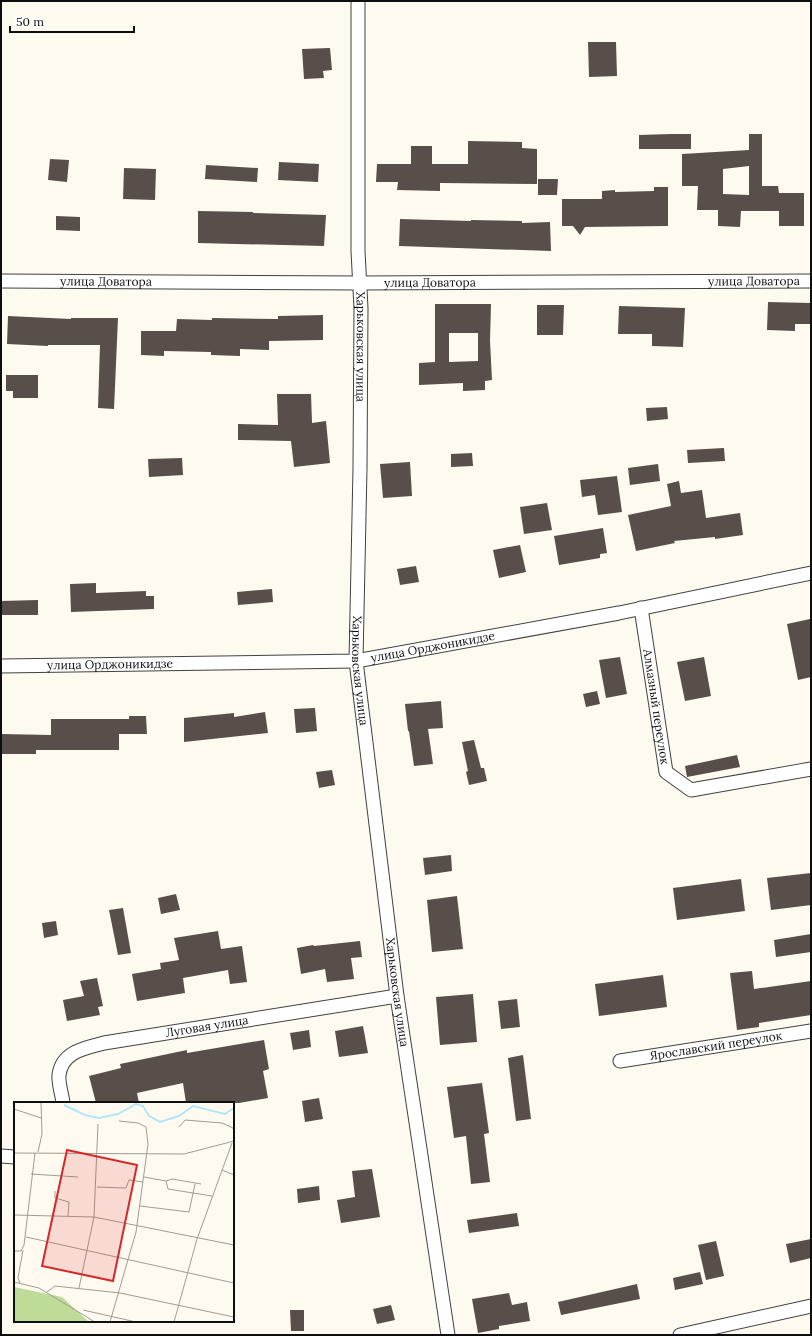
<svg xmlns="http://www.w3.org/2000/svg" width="812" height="1336" font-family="Lora,serif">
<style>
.building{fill:#584e4a;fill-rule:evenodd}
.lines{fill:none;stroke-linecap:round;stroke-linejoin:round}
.minor-casing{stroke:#414141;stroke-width:15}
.minor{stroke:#fff;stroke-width:13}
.labels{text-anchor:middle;stroke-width:4;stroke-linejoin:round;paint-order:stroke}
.street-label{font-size:12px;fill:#0e0e0e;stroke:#fff}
.inset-river{fill:none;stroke:#b3e6f8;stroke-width:2}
.inset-road{fill:none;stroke:#9f9c96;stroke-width:1}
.view{fill:#d62828;fill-opacity:0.15;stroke:#d62828;stroke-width:2}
.inset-edge{fill:none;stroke:#0e0e0e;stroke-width:2}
</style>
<rect width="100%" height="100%" fill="#fffaf0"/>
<!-- building -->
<g class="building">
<polygon points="588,42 616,42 617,76 589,77"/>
<polygon points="330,48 332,70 323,71 324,78 304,79 302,49"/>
<polygon points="671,134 691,134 691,149 639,149 639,135"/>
<path d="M749,134H762V186H778L779,193H804V226H779V211H741L740,227L718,226V210H697L698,186H682V154L749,150ZM749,166V195L723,194V169Z"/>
<polygon points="468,141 522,142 522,148 537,149 537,184 440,183 440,191 397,190 398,182 376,182 377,164 411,164 411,146 432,146 432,164 468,164"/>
<polygon points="50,159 69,160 67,182 48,180"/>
<polygon points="279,162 319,164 318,182 278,180"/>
<polygon points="206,165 258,168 257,182 205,179"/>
<polygon points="124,168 156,169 155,200 123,199"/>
<polygon points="538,179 558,179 557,195 538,195"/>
<polygon points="654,187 668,187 668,226 585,227 580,235 573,226 562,226 562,199 602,199 602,191 615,190 615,192 654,191"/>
<polygon points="198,211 253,212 253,213 326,215 324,246 198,243"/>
<polygon points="56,216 80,217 80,231 56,230"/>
<polygon points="400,219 471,221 471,220 522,221 522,223 550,222 551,251 399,246"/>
<polygon points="768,302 811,303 811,324 795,324 795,331 767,330"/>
<path d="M435,304H491L490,341L492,380L485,381V390L463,391V383L419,385V363L435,362ZM449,333H478V361L449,362Z"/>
<polygon points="537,305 564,305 563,335 537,335"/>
<polygon points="619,306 685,308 683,347 652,346 652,334 618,334"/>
<polygon points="323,315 323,340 269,341 269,350 240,349 240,356 211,355 211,352 164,351 164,356 141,355 141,331 176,331 177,319 212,320 212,318 278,319 278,316"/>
<polygon points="8,316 71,319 71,318 118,318 114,409 98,408 100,345 48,345 48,346 7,344"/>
<polygon points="6,375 38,375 38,398 13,398 13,391 6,391"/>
<polygon points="277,394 311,394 312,423 326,421 330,463 294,467 291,441 238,440 238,424 278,425"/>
<polygon points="667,407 668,419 647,421 646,408"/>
<polygon points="724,448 725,461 688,463 687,450"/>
<polygon points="472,453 473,466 451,467 451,454"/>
<polygon points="182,458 183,475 149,477 148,459"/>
<polygon points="410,462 412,496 383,498 380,464"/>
<polygon points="658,464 660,481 630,485 628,468"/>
<polygon points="617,476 622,512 598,515 595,495 582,497 580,480"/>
<polygon points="679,481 681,493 702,490 706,518 740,513 743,535 715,539 715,537 674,541 675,543 636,551 628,515 671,506 667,484"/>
<polygon points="547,503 552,530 524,534 520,507"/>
<polygon points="603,528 607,553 600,554 600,558 559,565 554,536"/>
<polygon points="520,545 526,572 499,578 493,550"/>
<polygon points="416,566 419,582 400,585 397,569"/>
<polygon points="96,583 96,593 146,591 146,596 154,596 154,609 71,612 70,584"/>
<polygon points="272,589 273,602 238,605 237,592"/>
<polygon points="38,600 38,615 2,615 1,601"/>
<polygon points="810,619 811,626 811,677 798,680 787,624"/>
<polygon points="620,657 627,694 606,698 599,660"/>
<polygon points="704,657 711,696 685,701 677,662"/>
<polygon points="597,691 600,704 586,707 583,694"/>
<polygon points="441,701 443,728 428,729 433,764 414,766 409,731 408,731 405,704"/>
<polygon points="315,708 317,731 296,733 294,709"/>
<polygon points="265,712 268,733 184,742 184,718 234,713 234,717"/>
<polygon points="129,716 146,716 147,734 119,734 119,750 36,750 36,754 1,754 1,734 51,735 51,719 129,719"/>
<polygon points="474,740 481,768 484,768 487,781 469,785 466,772 468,771 462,742"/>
<polygon points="737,755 740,767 687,777 685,766"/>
<polygon points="332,770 335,785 319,788 316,772"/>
<polygon points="451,855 452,871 425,875 423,858"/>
<polygon points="811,873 811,905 771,910 767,878"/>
<polygon points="741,879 745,911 677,920 673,888"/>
<polygon points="176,894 180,910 161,914 158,898"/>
<polygon points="457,896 463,949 432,952 427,900"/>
<polygon points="123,908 131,953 118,955 109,910"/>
<polygon points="56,921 58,935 44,938 42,923"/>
<polygon points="218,931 221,949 242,946 247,982 230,984 228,970 183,978 185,993 137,1001 132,974 161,969 160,963 179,960 174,938"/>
<polygon points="811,934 811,952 776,957 774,940"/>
<polygon points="360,941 362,957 351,958 354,979 327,982 325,969 301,974 297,948 313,945 314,946"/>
<polygon points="752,971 754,989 811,981 811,1015 759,1023 759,1027 737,1030 730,973"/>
<polygon points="663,975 667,1007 599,1016 595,984"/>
<polygon points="97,978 103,1006 98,1007 100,1015 67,1021 63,1000 84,996 80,981"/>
<polygon points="473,994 477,1042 440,1045 436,997"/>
<polygon points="517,999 520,1027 501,1029 498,1001"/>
<polygon points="363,1026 368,1053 339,1057 335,1031"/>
<polygon points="309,1030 311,1047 293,1050 290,1033"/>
<polygon points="264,1040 269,1069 263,1071 268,1098 239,1103 186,1103 183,1083 137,1093 139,1103 96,1103 89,1076 121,1068 120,1064 187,1050 187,1053"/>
<polygon points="523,1055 531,1119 516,1121 508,1058"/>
<polygon points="482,1083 489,1133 484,1134 490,1182 471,1184 466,1136 454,1138 447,1087"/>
<polygon points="319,1098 323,1119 305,1122 302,1101"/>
<polygon points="372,1169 380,1217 341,1223 337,1200 355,1197 352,1171"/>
<polygon points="319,1186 320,1200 298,1203 297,1189"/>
<polygon points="517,1213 519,1226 469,1233 467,1220"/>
<polygon points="811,1239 811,1258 790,1263 786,1244"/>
<polygon points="716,1241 724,1276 706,1280 698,1245"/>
<polygon points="700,1272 703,1284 675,1290 673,1278"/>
<polygon points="637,1284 640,1299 561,1315 558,1302"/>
<polygon points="509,1293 512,1305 527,1302 530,1321 499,1326 499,1329 478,1333 472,1299"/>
<polygon points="391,1305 395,1320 377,1324 373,1309"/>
<polygon points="290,1310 304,1310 304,1331 291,1331"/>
</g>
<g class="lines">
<defs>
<g id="minor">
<path id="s1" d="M358,1V251L361,308L360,468L356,661L397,996L448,1335"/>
<path id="s2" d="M1,281L361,283L811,281"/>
<path id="s3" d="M641,608L666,772L691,790L811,769"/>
<path id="s4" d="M1,666L356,661L619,613L811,573"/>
<path id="s5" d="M620,1061L811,1031"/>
<path id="s6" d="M63,1103C62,1094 58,1083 59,1075C62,1051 86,1048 104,1043L397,996"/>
<polyline points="1,1156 15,1157"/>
<polyline points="680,1335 811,1306"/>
</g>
</defs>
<!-- minor casing -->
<use href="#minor" class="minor-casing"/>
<!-- minor -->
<use href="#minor" class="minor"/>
</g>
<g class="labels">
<!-- street labels -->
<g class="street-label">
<text dy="4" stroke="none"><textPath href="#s2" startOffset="105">улица Доватора</textPath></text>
<text dy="4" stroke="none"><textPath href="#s2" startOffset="753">улица Доватора</textPath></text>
<text dy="4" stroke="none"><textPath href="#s2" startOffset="429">улица Доватора</textPath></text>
<text dy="4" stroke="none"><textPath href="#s1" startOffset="346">Харьковская улица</textPath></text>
<text dy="4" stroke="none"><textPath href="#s4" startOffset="433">улица Орджоникидзе</textPath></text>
<text dy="4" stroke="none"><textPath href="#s4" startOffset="109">улица Орджоникидзе</textPath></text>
<text dy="4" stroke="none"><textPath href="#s1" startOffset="670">Харьковская улица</textPath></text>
<text dy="4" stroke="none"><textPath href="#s3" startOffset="100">Алмазный переулок</textPath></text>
<text dy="4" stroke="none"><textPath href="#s1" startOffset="994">Харьковская улица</textPath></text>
<text dy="4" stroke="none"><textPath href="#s6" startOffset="192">Луговая улица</textPath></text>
<text dy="4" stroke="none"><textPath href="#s5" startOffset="97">Ярославский переулок</textPath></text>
</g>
</g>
<!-- overview -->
<g transform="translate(14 1102)">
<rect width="220" height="220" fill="#fffaf0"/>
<path d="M0,185L48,195L75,220H0Z" fill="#bedc97"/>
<path class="inset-river" d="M50,3L71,13L85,16L104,12L122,2L129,4L135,14L146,20L165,14L179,4L211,12L220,6"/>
<path class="inset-road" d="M0,7L27,16M165,25L171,18L208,21L219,26L220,30M24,50L28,32L27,0M0,51L170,52L220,39M208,68L220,73M17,72L64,75M130,75L152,79L154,87L198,94M152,79L158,77L187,82M83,85L112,86L115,78L129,80M41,89V96L55,100L54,114M126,104L175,110L181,82M0,113L80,115L220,143M12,135L220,181M0,149H7L10,143L21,51M0,180L25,186L81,220M6,181L4,176L9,148M65,186L80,115L84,22M33,190L41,184L106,191L220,215M69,208L122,220M96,220L122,130L134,42L132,25L124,21L105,19M160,220L183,137L218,41"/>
<path class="view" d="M53,48L123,63L99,179L28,164Z"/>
<rect width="220" height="220" class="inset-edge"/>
</g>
<!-- border -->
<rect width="812" height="1336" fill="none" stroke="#0e0e0e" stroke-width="4"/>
<!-- scale -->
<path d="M10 26v6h124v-6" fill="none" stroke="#0e0e0e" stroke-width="2"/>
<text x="16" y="26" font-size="12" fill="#0e0e0e" stroke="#ffffff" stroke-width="3" paint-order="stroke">50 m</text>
</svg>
